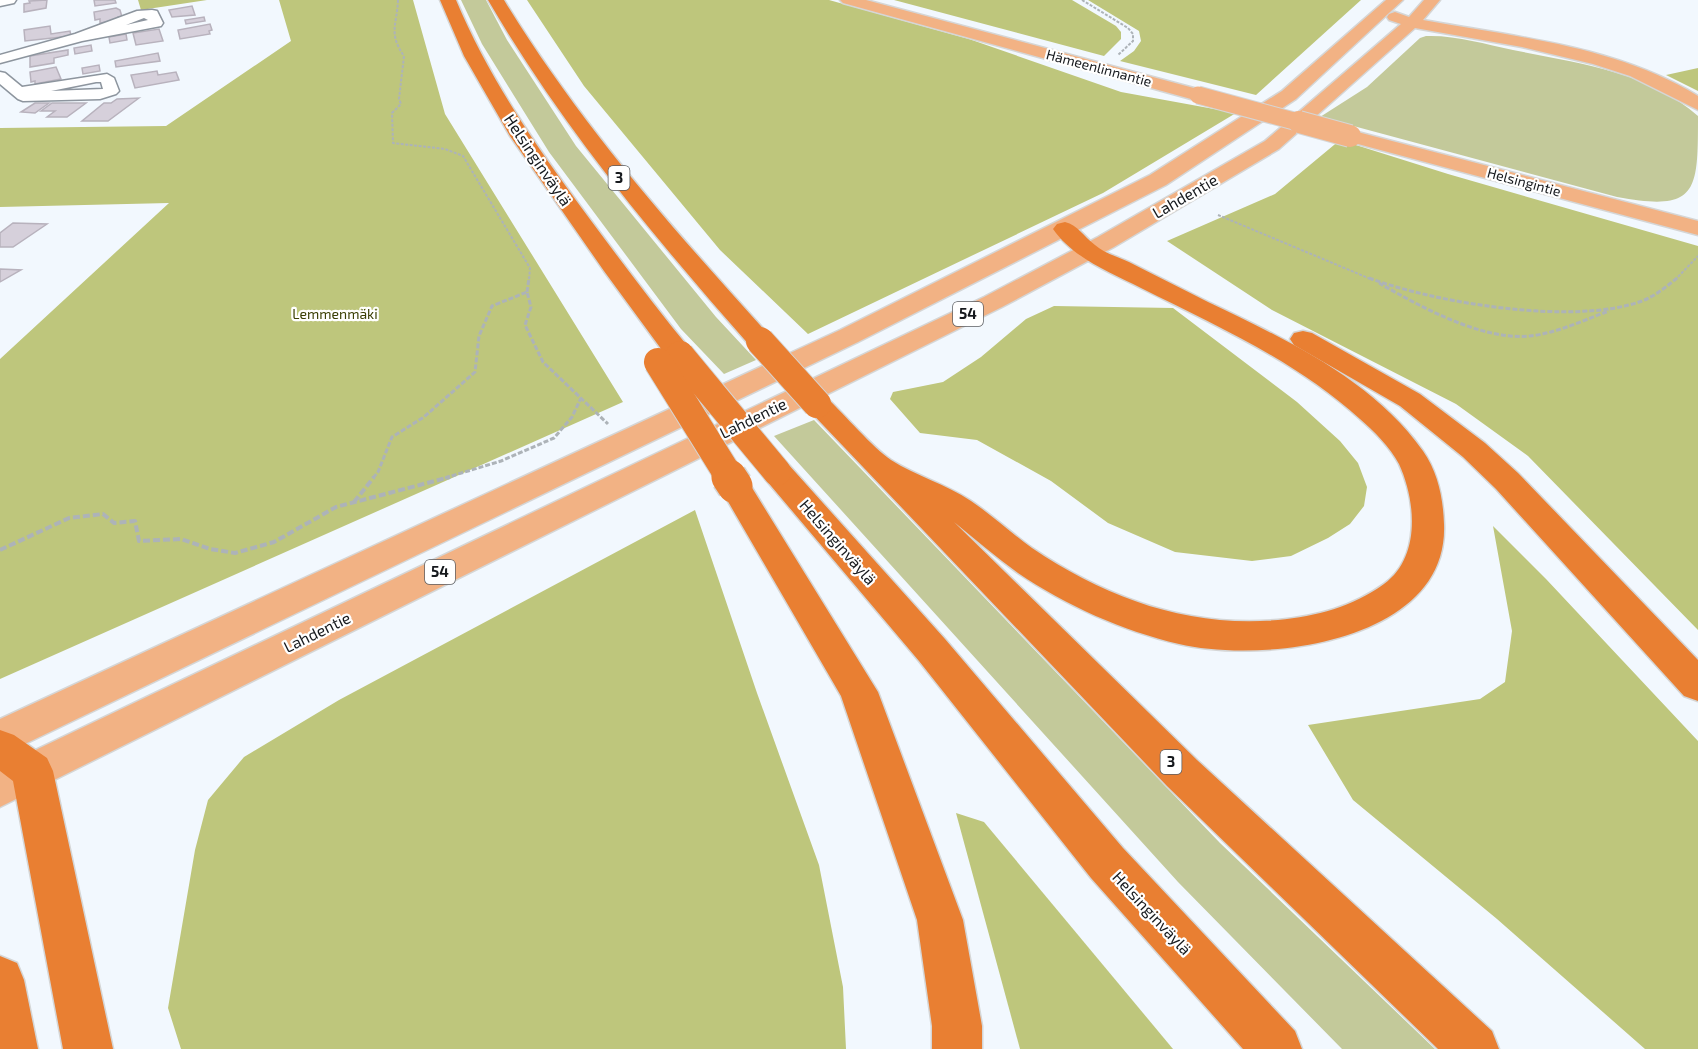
<svg xmlns="http://www.w3.org/2000/svg" width="1698" height="1049" font-family="'Exo 2',sans-serif">
<style>
.green{fill:#c3c99a}
.forest{fill:#bec67c}
.building{fill:#d6d0db;stroke:#b8b2bd;stroke-width:1.5}
.lines{fill:none;stroke-linecap:round;stroke-linejoin:round}
.minor-casing{stroke:#8d959e;stroke-width:3}
.major-casing{stroke:#d5d6d6;stroke-width:3}
.highway-casing{stroke:#d5d6d6;stroke-width:3}
.path-far2{stroke:#adb3b8;stroke-width:2;stroke-dasharray:3 1.5;stroke-linecap:butt}
.path-far1{stroke:#adb3b8;stroke-width:3;stroke-dasharray:5 2;stroke-linecap:butt}
.path{stroke:#adb3b8;stroke-width:4;stroke-dasharray:7 3;stroke-linecap:butt}
.minor{fill:#fff;fill-rule:evenodd}
.major{fill:#f2b284;fill-rule:evenodd}
.highway{fill:#e97f32;fill-rule:evenodd}
.major-bridge-far1-casing{stroke:#d5d6d6;stroke-width:19;stroke-linecap:butt}
.major-bridge-casing{stroke:#d5d6d6;stroke-width:24;stroke-linecap:butt}
.highway-bridge-far1-casing{stroke:#d5d6d6;stroke-width:30;stroke-linecap:butt}
.highway-bridge-casing{stroke:#d5d6d6;stroke-width:38;stroke-linecap:butt}
.major-bridge-far1{stroke:#f2b284;stroke-width:17}
.major-bridge{stroke:#f2b284;stroke-width:22}
.highway-bridge-far1{stroke:#e97f32;stroke-width:28}
.highway-bridge{stroke:#e97f32;stroke-width:35}
.labels{text-anchor:middle;stroke-width:4.5;stroke-linejoin:round;paint-order:stroke}
.far-street-label{font-size:14px;fill:#16191d;stroke:#fff}
.far-park-label{font-size:14px;fill:#3a3e03;stroke:#fff}
.shield{fill:#fff;stroke:#5c5e61;stroke-width:1.5}
.shield-label{font-size:15px;font-weight:bold;fill:#16191d}
.street-label{font-size:16px;fill:#16191d;stroke:#fff}
</style>
<rect width="100%" height="100%" fill="#f2f8fe"/>
<!-- green -->
<g class="green">
<polygon points="461,0 486,0 507,40 576,146 716,317 756,360 724,374 681,329 549,152 482,44"/>
<path d="M1426,36C1456,35 1484,44 1513,50C1577,63 1648,71 1698,116C1698,192 1698,212 1617,197L1320,117L1367,87L1420,38Z"/>
<polygon points="814,420 1220,843 1435,1049 1342,1049 1178,882 774,436"/>
</g>
<!-- forest -->
<g class="forest">
<polygon points="138,0 207,0 141,10"/>
<polygon points="279,0 413,0 445,114 623,402 0,679 0,359 169,203 0,207 0,128 166,126 291,41"/>
<polygon points="527,0 829,0 969,39 1121,92 1236,113 1103,193 808,334 720,250 584,86"/>
<polygon points="894,0 1072,0 1116,26 1121,32 1121,39 1104,56"/>
<polygon points="1088,0 1361,0 1256,95 1120,61 1134,51 1141,41 1139,31"/>
<polygon points="1698,68 1698,91 1666,75"/>
<polygon points="1340,140 1448,174 1698,246 1698,630 1528,456 1456,404 1272,310 1167,241 1275,194"/>
<polygon points="1054,306 1173,308 1297,402 1340,441 1358,463 1367,487 1364,506 1350,524 1328,538 1291,556 1252,561 1175,552 1108,523 1051,481 977,440 920,433 890,399 893,392 943,382 981,357 1026,319"/>
<polygon points="695,510 757,693 819,865 843,987 846,1049 181,1049 168,1008 195,850 208,800 244,757 339,700"/>
<polygon points="1493,526 1546,579 1698,741 1698,1049 1645,1049 1497,919 1353,800 1308,725 1480,699 1505,682 1512,631"/>
<polygon points="956,813 984,822 1173,1049 1020,1049"/>
</g>
<!-- building -->
<g class="building">
<polygon points="47,0 46,8 24,12 24,4 30,3 29,1"/>
<polygon points="94,0 115,0 116,3 95,6"/>
<polygon points="192,6 195,15 172,17 169,10"/>
<polygon points="116,8 120,10 122,17 118,17 118,20 100,23 100,19 95,20 94,12"/>
<polygon points="204,17 205,21 186,24 185,20"/>
<polygon points="210,24 212,30 209,31 210,34 180,39 178,30"/>
<polygon points="50,26 51,34 70,31 71,36 25,41 24,30"/>
<polygon points="159,29 163,41 136,45 133,33"/>
<polygon points="126,34 127,40 110,43 109,37"/>
<polygon points="91,45 92,51 75,54 74,48"/>
<polygon points="68,50 68,55 54,58 54,63 30,67 30,56"/>
<polygon points="158,53 160,61 116,67 115,61"/>
<polygon points="99,65 100,71 83,74 82,68"/>
<polygon points="56,67 61,79 35,84 35,81 31,82 30,72"/>
<polygon points="157,71 158,75 176,72 179,80 135,88 131,75"/>
<polygon points="139,98 108,121 82,121 104,103 111,103 117,99"/>
<polygon points="35,103 49,103 35,113 21,112"/>
<polygon points="52,103 86,103 67,117 47,117 55,111 41,111"/>
<polygon points="13,223 47,224 13,247 0,247 0,233"/>
<polygon points="0,269 21,270 0,282"/>
</g>
<g class="lines">
<defs>
<g id="minor">
<polygon points="0,0 16,0 14,3 0,6"/>
<path d="M152,10L157,11L163,23L161,26L82,41L0,63V55L75,34L137,11ZM144,18L148,20L126,25Z"/>
<path d="M0,72L5,73L22,87L107,74L114,78L119,91L116,94L100,99L23,101L18,99L0,84ZM96,82H101L103,89L51,91Z"/>
</g>
<g id="major">
<polygon points="840,0 866,0 1205,91 1207,95 1205,99 1191,99 843,3"/>
<polygon points="1386,0 1403,0 1296,99 1166,185 858,342 0,756 0,719 840,330 1150,175 1282,91"/>
<path d="M1424,0H1440L1423,20C1516,37 1616,46 1698,96V110L1630,76L1593,64L1522,47L1415,28L1279,149L1114,247L1002,307L0,807V767L984,297L1098,237L1265,141L1401,24L1389,20L1387,17L1389,14L1395,12L1409,17Z"/>
<polygon points="1350,130 1698,221 1698,235 1343,140 1340,136 1343,132"/>
</g>
<g id="highway">
<path d="M440,0H456C490,81 540,152 592,222C624,265 656,308 690,349L694,355L690,361L680,363L670,361L604,271L510,136L464,56Z"/>
<path d="M488,0H504C579,123 673,229 769,335L773,341L769,347L760,349L751,347C654,237 562,127 488,0Z"/>
<path d="M1065,222C1078,225 1084,237 1095,245C1104,253 1118,257 1129,262C1155,275 1182,289 1208,302C1285,339 1372,379 1423,451C1438,473 1443,497 1444,524C1449,642 1264,664 1179,644C1123,631 1065,605 1018,573C996,557 975,539 954,522L1197,760L1492,1031L1499,1049H1438L1167,786L803,404L807,398L817,395L827,398C845,415 872,447 891,460C916,476 946,484 971,501C992,515 1011,533 1032,548C1106,598 1188,628 1278,620C1317,616 1352,607 1384,584C1421,557 1416,501 1399,464C1390,447 1374,431 1360,419C1296,361 1217,326 1141,288C1110,272 1074,259 1053,229L1057,224Z"/>
<polygon points="1303,331 1312,333 1420,394 1485,443 1518,473 1698,660 1698,701 1684,696 1496,489 1463,457 1400,406 1294,345 1290,339 1294,333"/>
<polygon points="777,461 788,464 945,639 1123,848 1295,1031 1302,1049 1243,1049 1091,878 919,661 766,480 761,472 766,464"/>
<polygon points="735,475 746,478 878,692 963,920 982,1026 982,1049 932,1049 932,1026 917,920 841,696 719,486 724,478"/>
<polygon points="0,730 14,735 47,758 53,771 113,1049 63,1049 13,781 0,771"/>
<polygon points="0,956 17,963 24,980 38,1049 0,1049"/>
</g>
</defs>
<!-- minor casing -->
<use href="#minor" class="minor-casing"/>
<!-- major casing -->
<use href="#major" class="major-casing"/>
<!-- highway casing -->
<use href="#highway" class="highway-casing"/>
<!-- path-far2 -->
<g class="path-far2">
<path d="M398,0C397,25 388,33 404,56L399,99L401,104L392,113L393,143L445,149L463,156L530,268L529,280"/>
<polyline points="1082,0 1128,28 1133,34 1133,41 1118,55"/>
<polyline points="1218,215 1373,280"/>
<polyline points="1675,280 1698,256"/>
</g>
<!-- path-far1 -->
<g class="path-far1">
<path d="M1369,278C1436,303 1574,326 1642,301C1655,296 1666,287 1677,278"/>
<path d="M1379,283C1419,306 1482,341 1530,336C1557,333 1584,320 1609,311"/>
<polyline points="527,292 529,278"/>
<polyline points="373,478 378,472 392,437 424,417 475,372 479,336 492,306 527,292 531,307 525,325 543,362 608,424"/>
<polyline points="445,478 501,461 554,438 572,417 581,398"/>
</g>
<!-- path -->
<g class="path">
<polyline points="354,502 374,477"/>
<polyline points="0,550 69,518 103,514 114,523 135,521 139,541 181,539 210,549 235,553 274,542 336,507 450,477"/>
</g>
<!-- minor -->
<use href="#minor" class="minor"/>
<!-- major -->
<use href="#major" class="major"/>
<!-- highway -->
<use href="#highway" class="highway"/>
<defs>
<polyline id="major-bridge-far1" points="1198,95 1305,124"/>
<polyline id="major-bridge" points="1299,122 1350,136"/>
<g id="highway-bridge-far1">
<polyline points="760,341 817,404"/>
<polyline points="680,355 777,472"/>
<polyline points="658,362 730,478"/>
</g>
<polyline id="highway-bridge" points="729,477 735,486"/>
</defs>
<!-- major-bridge-far1 casing -->
<use href="#major-bridge-far1" class="major-bridge-far1-casing"/>
<!-- major-bridge casing -->
<use href="#major-bridge" class="major-bridge-casing"/>
<!-- highway-bridge-far1 casing -->
<use href="#highway-bridge-far1" class="highway-bridge-far1-casing"/>
<!-- highway-bridge casing -->
<use href="#highway-bridge" class="highway-bridge-casing"/>
<!-- major-bridge-far1 -->
<use href="#major-bridge-far1" class="major-bridge-far1"/>
<!-- major-bridge -->
<use href="#major-bridge" class="major-bridge"/>
<!-- highway-bridge-far1 -->
<use href="#highway-bridge-far1" class="highway-bridge-far1"/>
<!-- highway-bridge -->
<use href="#highway-bridge" class="highway-bridge"/>
</g>
<g class="labels">
<!-- far-street labels -->
<g class="far-street-label">
<text transform="translate(1099 68) rotate(15)" y="5">Hämeenlinnantie</text>
<text transform="translate(1524 182) rotate(15)" y="5">Helsingintie</text>
</g>
<!-- far-park labels -->
<g class="far-park-label">
<text x="335" y="319">Lemmenmäki</text>
</g>
<!-- shield labels -->
<g class="shield">
<rect x="608.5" y="166" width="21" height="24" rx="4.5"/>
<rect x="953" y="302" width="30" height="24" rx="4.5"/>
<rect x="425" y="560" width="30" height="24" rx="4.5"/>
<rect x="1160.5" y="750" width="21" height="24" rx="4.5"/>
</g>
<g class="shield-label">
<text x="619" y="183">3</text>
<text x="968" y="319">54</text>
<text x="440" y="577">54</text>
<text x="1171" y="767">3</text>
</g>
<!-- street labels -->
<g class="street-label">
<text transform="translate(538 160) rotate(56)" y="6">Helsinginväylä</text>
<text transform="translate(1185 196) rotate(-30)" y="6">Lahdentie</text>
<text transform="translate(753 418) rotate(-26)" y="6">Lahdentie</text>
<text transform="translate(838 542) rotate(49)" y="6">Helsinginväylä</text>
<text transform="translate(317 632) rotate(-26)" y="6">Lahdentie</text>
<text transform="translate(1152 913) rotate(47)" y="6">Helsinginväylä</text>
</g>
</g>
</svg>
